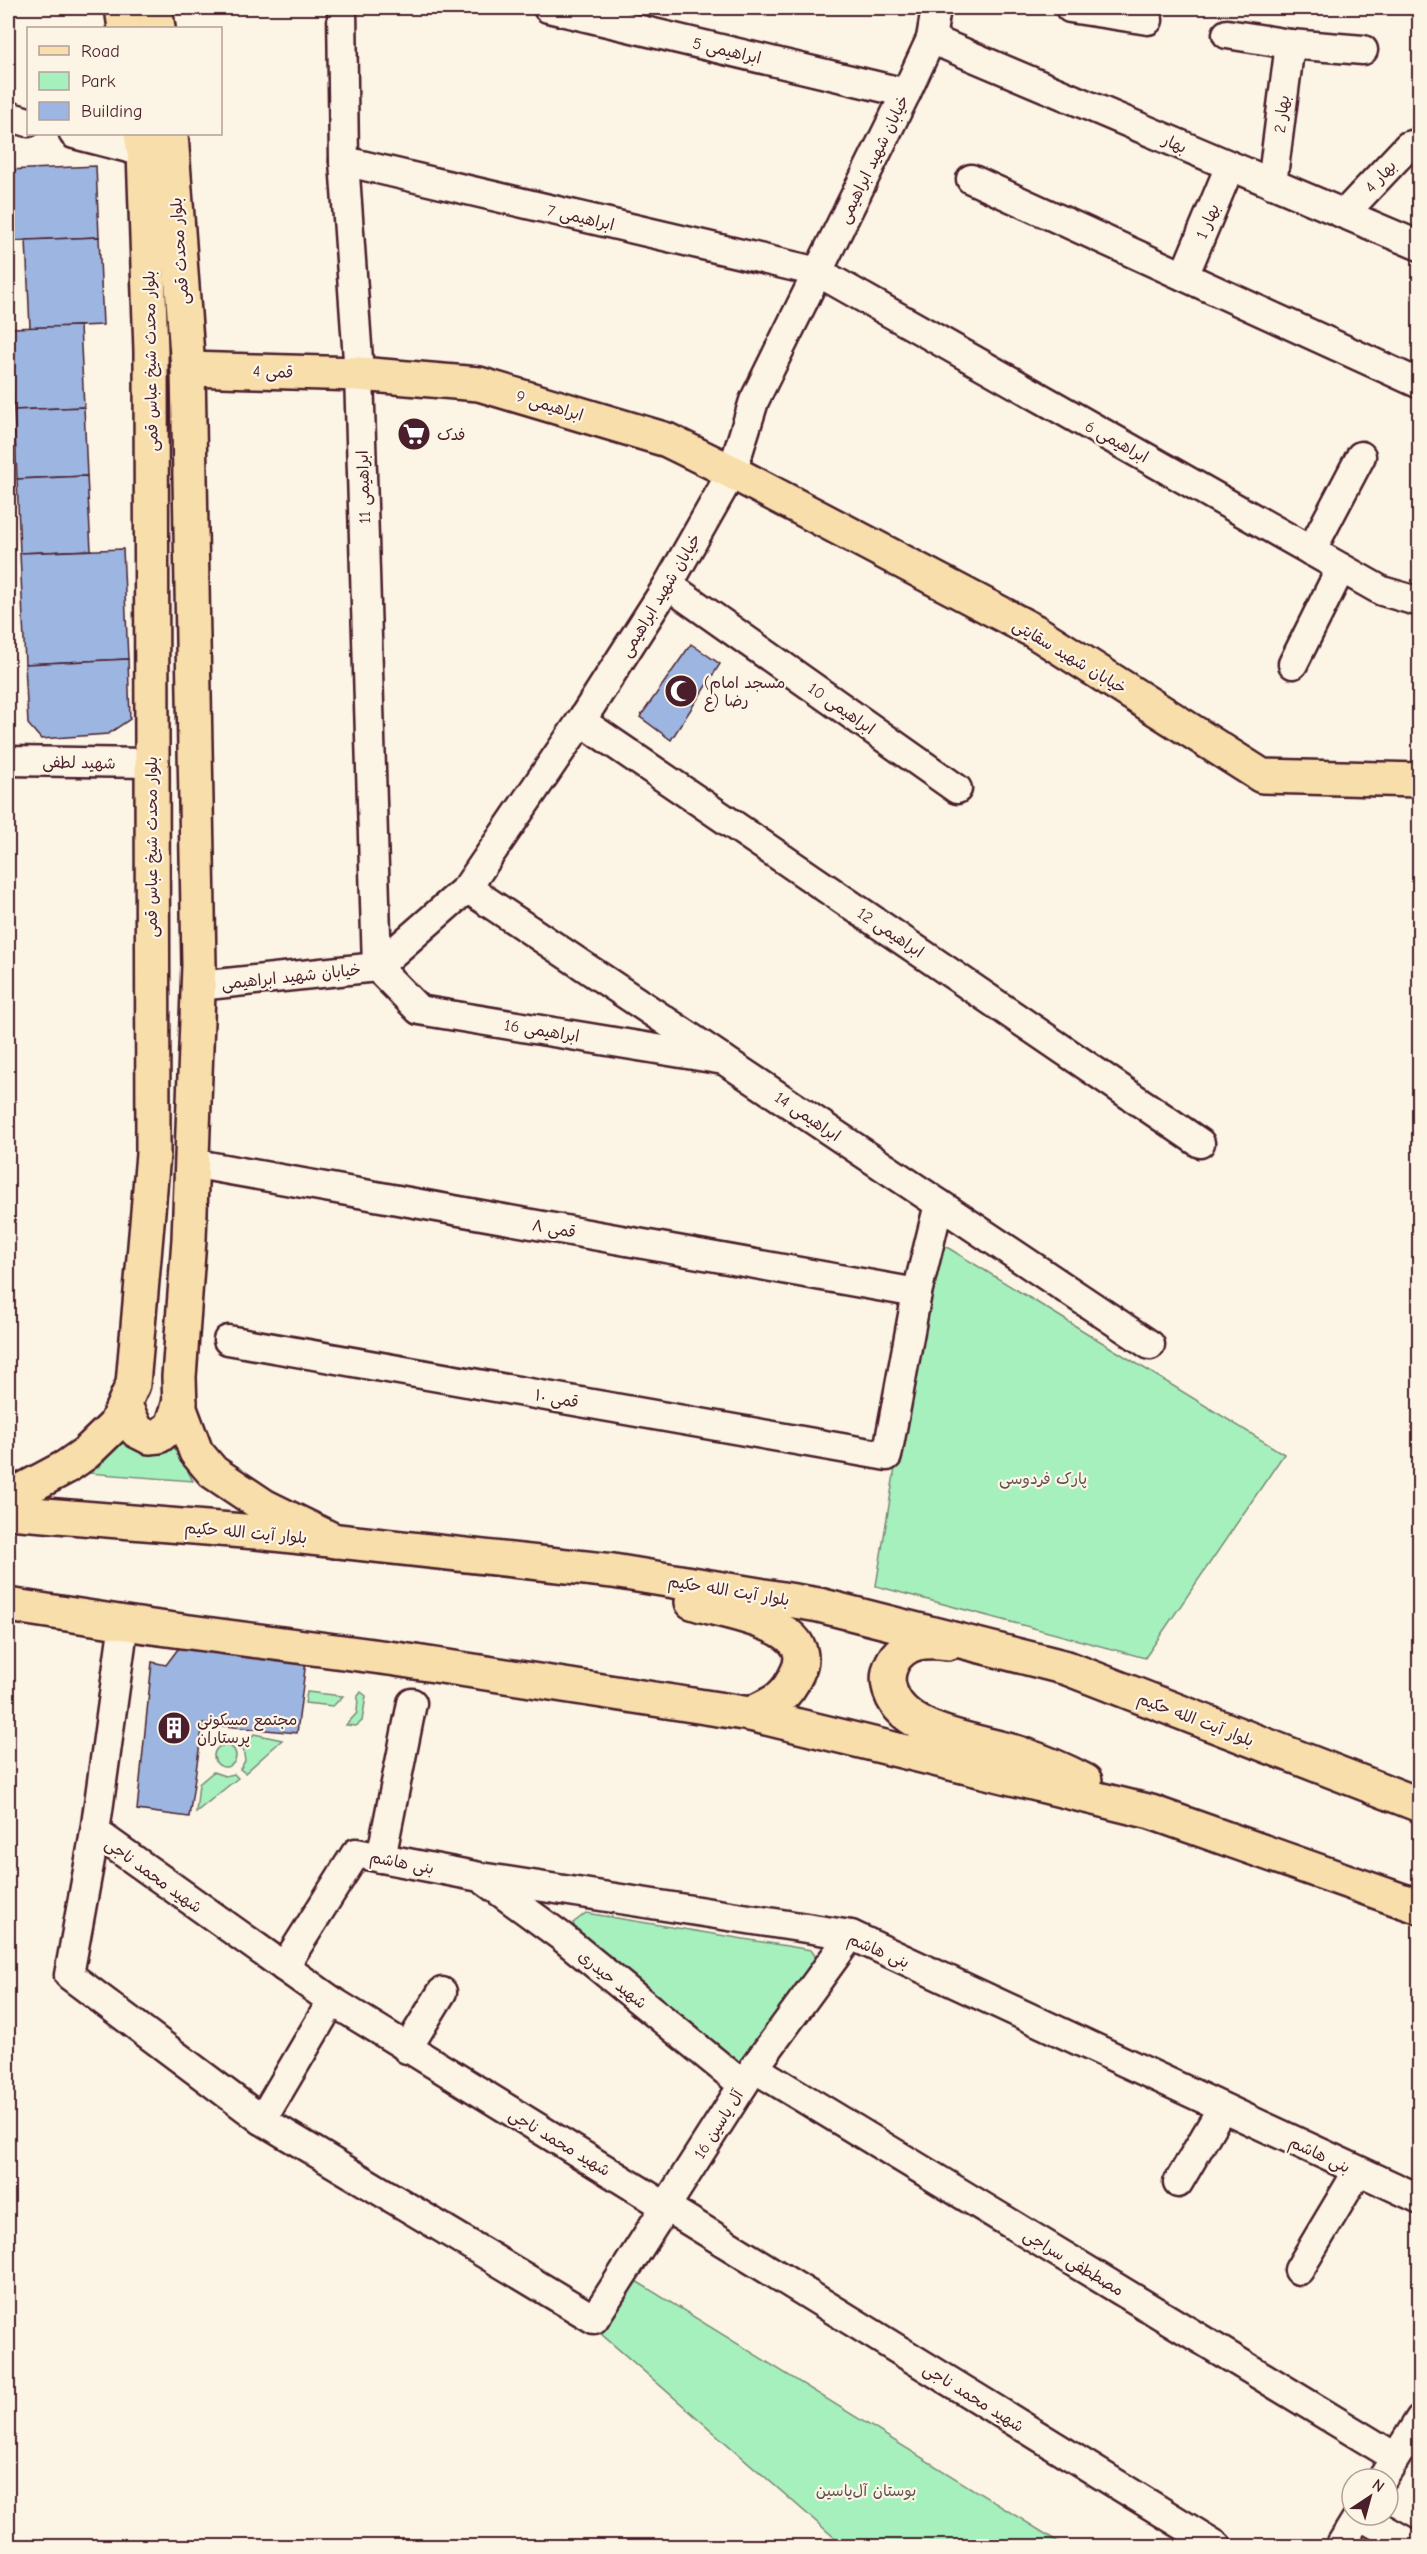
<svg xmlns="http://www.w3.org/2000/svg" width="1427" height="2554" font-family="'Comic Neue','Playpen Sans Arabic',sans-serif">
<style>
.green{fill:#a6f0be;stroke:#788874;stroke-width:1.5}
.building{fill:#9cb5e1;stroke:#4a1f2b;stroke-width:1.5}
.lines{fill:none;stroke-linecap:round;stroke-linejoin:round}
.minor-casing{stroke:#4a1f2b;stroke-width:33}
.major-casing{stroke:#4a1f2b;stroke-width:38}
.minor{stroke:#fcf5e5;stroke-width:28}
.major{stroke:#f8deab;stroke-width:33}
.labels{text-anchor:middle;stroke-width:4.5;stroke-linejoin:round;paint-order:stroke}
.street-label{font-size:16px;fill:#4a1f2b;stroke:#fcf5e5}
.poi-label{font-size:16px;fill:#4a1f2b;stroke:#fcf5e5;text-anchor:start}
.park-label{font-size:16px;fill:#615350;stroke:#fcf5e5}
</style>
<rect width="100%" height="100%" fill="#fcf5e5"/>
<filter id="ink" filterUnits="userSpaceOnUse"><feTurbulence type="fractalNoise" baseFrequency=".0167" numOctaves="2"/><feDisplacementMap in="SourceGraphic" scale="12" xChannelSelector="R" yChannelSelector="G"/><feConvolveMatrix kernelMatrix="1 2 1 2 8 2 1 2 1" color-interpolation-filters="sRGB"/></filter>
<g filter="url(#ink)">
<!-- green -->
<g class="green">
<polygon points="932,1238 1284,1454 1145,1658 876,1586"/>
<polygon points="120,1440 135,1446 173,1442 193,1481 87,1473"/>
<polygon points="307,1692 343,1696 333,1706 305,1703"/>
<polygon points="361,1692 366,1696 362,1721 356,1726 346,1725 357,1713 358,1696"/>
<polygon points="254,1734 282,1740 245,1773 240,1769 245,1761 243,1748"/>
<circle cx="225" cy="1756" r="11"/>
<polygon points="213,1772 225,1776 234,1774 238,1778 196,1812 199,1784"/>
<polygon points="586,1913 811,1950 818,1960 745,2060 733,2061 577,1934 573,1923"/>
<polygon points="631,2278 1065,2546 844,2546 600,2333"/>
</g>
<!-- building -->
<g class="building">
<polygon points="96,166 99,237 10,241 8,170"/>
<polygon points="99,237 103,325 30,328 26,240"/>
<polygon points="80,326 84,407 14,410 10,328"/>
<polygon points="84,407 87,476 17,479 14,410"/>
<polygon points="87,476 91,550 20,553 17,479"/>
<polygon points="123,549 128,659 25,664 20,553"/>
<polygon points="691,644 720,664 671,740 640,717"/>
<polygon points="128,659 130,719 108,734 41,739 28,724 25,664"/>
<polygon points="177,1636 307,1653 297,1733 203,1724 189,1817 137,1810 152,1662 166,1665 178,1649"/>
</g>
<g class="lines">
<defs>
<g id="minor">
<polyline points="342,8 344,161 359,374 377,967 419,1010 724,1060"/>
<polyline points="548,8 906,93"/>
<polyline points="1070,8 1148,20"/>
<polyline points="1227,34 1290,44 1363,50"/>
<polyline points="931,39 1420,246"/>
<polyline points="8,116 28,122"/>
<polyline points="74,134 144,152"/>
<polyline points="344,161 818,272 1382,591 1420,602"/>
<polyline points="971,179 1420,384"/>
<polyline points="1272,184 1290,44"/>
<polyline points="1344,214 1408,146 1420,143"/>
<polyline points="1184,276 1230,166"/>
<polyline points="1311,551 1361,456"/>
<polyline points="668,585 957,789"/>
<polyline points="1293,664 1341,568"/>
<polyline points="581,721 1200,1143"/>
<polyline points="8,761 150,763"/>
<polyline points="467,888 1150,1345"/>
<polyline points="198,986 377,967 467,888 581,721 668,585 732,472 754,401 906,93 931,39 936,8"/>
<polyline points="191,1163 917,1293"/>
<polyline points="228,1340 887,1456 917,1293 939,1204"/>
<polyline points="124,1622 95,1832 332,2001 1217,2546"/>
<polyline points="95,1832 69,1975 262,2120 332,2001"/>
<polyline points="381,1858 412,1703"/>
<polyline points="484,1880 562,1937 743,2085"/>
<polyline points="284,1967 356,1853 480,1877 851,1935 1420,2199"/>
<polyline points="407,2049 442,1992"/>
<polyline points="754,2068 1395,2457"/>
<polyline points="262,2120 594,2319 754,2068 851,1935"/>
<polyline points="1178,2183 1222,2108"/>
<polyline points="1299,2270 1358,2171"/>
<polyline points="1382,2479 1420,2419"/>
<polyline points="1359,2515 1414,2546"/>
<polyline points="1340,2546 1359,2515"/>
</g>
<g id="major">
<polyline points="122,8 125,28"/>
<polyline points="155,8 158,28"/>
<polyline points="171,134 188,369 199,965 189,1239 179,1377 180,1409 196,1452 213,1472 264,1506 335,1541"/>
<polyline points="188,369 359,374 479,384 667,440 732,472 1034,631 1262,776 1420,780"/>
<polyline points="125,1406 137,1431 149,1437 159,1436 172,1426 180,1402"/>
<polyline points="8,1498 66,1467 86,1453 115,1425 133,1384 153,1154 151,351 144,152 141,134"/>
<polyline points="8,1512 256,1532 613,1571 819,1605 1067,1668 1420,1805"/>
<path d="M692,1602C722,1613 822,1623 797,1673C786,1698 774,1703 750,1714"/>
<polyline points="8,1605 152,1627 396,1659 750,1714 1151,1812 1420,1907"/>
<path d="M948,1643C933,1641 915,1640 903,1650C892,1658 886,1673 889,1686C898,1735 982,1740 1021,1754C1043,1761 1064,1770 1085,1781"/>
</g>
</defs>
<!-- minor casing -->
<use href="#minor" class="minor-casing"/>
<!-- major casing -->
<use href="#major" class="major-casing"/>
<!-- minor -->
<use href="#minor" class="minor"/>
<!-- major -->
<use href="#major" class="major"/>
</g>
</g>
<!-- icons -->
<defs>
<symbol id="supermarket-disc" viewBox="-11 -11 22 22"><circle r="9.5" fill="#4a1f2b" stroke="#fcf5e5"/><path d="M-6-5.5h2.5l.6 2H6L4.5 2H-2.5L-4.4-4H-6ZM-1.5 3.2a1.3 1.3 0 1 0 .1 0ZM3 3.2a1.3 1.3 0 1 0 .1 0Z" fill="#fff"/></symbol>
<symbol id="mosque-disc" viewBox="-11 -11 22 22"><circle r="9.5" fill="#4a1f2b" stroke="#fcf5e5"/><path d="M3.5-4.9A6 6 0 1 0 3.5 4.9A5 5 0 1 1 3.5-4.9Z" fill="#fff"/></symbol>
<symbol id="building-disc" viewBox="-11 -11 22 22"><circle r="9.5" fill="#4a1f2b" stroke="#fcf5e5"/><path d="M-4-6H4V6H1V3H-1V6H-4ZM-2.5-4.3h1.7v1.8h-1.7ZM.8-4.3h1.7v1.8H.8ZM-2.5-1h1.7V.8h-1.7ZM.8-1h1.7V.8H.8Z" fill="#fff"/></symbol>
</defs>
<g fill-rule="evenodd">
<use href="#supermarket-disc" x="395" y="415" width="38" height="38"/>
<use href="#mosque-disc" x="662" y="672" width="38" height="38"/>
<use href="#building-disc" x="155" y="1709" width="38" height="38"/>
</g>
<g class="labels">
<!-- street labels -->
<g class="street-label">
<text transform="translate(727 50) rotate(13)" y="6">ابراهیمی 5</text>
<text transform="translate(1281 114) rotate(-83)" y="6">بهار 2</text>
<text transform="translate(1175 143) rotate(23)" y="6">بهار</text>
<text transform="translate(873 159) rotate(-64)" y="6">خیابان شهید ابراهیمی</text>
<text transform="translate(1380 176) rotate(-47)" y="6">بهار 4</text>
<text transform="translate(581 217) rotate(13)" y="6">ابراهیمی 7</text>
<text transform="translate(1207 221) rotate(-67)" y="6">بهار 1</text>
<text transform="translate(179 251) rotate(-94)" y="6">بلوار محدث قمی</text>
<text transform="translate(150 361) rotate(-91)" y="6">بلوار محدث شیخ عباس قمی</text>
<text transform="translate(273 371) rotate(2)" y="6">قمی 4</text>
<text transform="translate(550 405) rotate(17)" y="6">ابراهیمی 9</text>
<text transform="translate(1117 441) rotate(29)" y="6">ابراهیمی 6</text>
<text transform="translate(363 487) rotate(-92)" y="6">ابراهیمی 11</text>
<text transform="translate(660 595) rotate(-59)" y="6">خیابان شهید ابراهیمی</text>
<text transform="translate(1070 656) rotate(31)" y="6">خیابان شهید سقایتی</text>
<text transform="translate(842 708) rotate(35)" y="6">ابراهیمی 10</text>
<text transform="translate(79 762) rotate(1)" y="6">شهید لطفی</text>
<text transform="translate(151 847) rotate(-90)" y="6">بلوار محدث شیخ عباس قمی</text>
<text transform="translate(891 932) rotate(34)" y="6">ابراهیمی 12</text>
<text transform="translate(291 976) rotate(-6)" y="6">خیابان شهید ابراهیمی</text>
<text transform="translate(542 1030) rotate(9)" y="6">ابراهیمی 16</text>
<text transform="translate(808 1116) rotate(34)" y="6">ابراهیمی 14</text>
<text transform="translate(554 1228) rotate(10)" y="6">قمی ۸</text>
<text transform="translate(557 1398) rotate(10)" y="6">قمی ۱۰</text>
<text transform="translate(246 1532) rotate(5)" y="6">بلوار آیت الله حکیم</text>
<text transform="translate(729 1590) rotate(9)" y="6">بلوار آیت الله حکیم</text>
<text transform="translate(1196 1719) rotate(21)" y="6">بلوار آیت الله حکیم</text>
<text transform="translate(402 1862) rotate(11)" y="6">بنی هاشم</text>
<text transform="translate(154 1875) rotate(36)" y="6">شهید محمد ناجی</text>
<text transform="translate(879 1950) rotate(23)" y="6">بنی هاشم</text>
<text transform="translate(613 1979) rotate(39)" y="6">شهید حیدری</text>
<text transform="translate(718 2124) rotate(-58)" y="6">آل یاسین 16</text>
<text transform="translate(560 2142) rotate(31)" y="6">شهید محمد ناجی</text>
<text transform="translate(1320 2154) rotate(25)" y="6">بنی هاشم</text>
<text transform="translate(1074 2262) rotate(31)" y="6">مصططفی سراجی</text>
<text transform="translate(974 2397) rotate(32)" y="6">شهید محمد ناجی</text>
</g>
<!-- poi labels -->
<g class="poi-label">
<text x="437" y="440">فدک</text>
<text x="704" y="688">(مسجد امام<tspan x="704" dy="18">رضا (ع</tspan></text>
<text x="197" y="1725">مجتمع مسکونی<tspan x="197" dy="18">پرستاران</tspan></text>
</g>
<!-- park labels -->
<g class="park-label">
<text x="1043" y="1484">پارک فردوسی</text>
<text x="866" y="2496">بوستان آل‌یاسین</text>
</g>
</g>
<!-- margin -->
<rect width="1427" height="2554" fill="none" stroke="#fcf5e5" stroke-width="30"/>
<rect x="15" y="15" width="1397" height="2524" fill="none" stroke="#4a1f2b" stroke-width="2" filter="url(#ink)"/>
<!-- legend -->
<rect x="27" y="27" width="195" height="108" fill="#fcf5e5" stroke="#b59f9b" stroke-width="1.5"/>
<rect x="39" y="46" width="30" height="9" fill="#f8deab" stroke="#b59f9b" stroke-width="1.5"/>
<text x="81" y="57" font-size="18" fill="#4a1f2b">Road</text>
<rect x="39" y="72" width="30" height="18" fill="#a6f0be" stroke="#b59f9b" stroke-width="1.5"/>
<text x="81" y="87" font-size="18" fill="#4a1f2b">Park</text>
<rect x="39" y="102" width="30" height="18" fill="#9cb5e1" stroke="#b59f9b" stroke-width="1.5"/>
<text x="81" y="117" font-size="18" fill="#4a1f2b">Building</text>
<!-- north arrow -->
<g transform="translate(1370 2497) rotate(36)"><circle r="28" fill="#fcf5e5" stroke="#b59f9b" stroke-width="1.5"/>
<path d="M0-4.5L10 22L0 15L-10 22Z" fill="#4a1f2b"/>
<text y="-9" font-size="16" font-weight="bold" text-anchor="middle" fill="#4a1f2b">N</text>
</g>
</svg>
